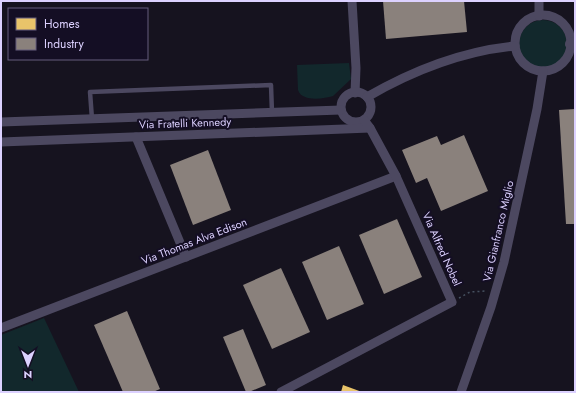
<svg xmlns="http://www.w3.org/2000/svg" width="576" height="393" font-family="Jost,sans-serif">
<style>
.green{fill:#12282c}
.homes{fill:#e9c46a}
.industry{fill:#8a817c}
.lines{fill:none;stroke-linecap:round;stroke-linejoin:round}
.path{stroke:#465160;stroke-width:1.5;stroke-dasharray:2 3;stroke-linecap:butt}
.service{stroke:#4c4860;stroke-width:4.5}
.minor{stroke:#4c4860;stroke-width:9}
.tertiary{stroke:#4c4860;stroke-width:12}
.labels{text-anchor:middle;stroke-width:4;stroke-linejoin:round;paint-order:stroke}
.street-label{font-size:11px;fill:#dcd1ff;stroke:#140e24}
</style>
<rect width="100%" height="100%" fill="#16131f"/>
<!-- green -->
<g class="green">
<circle cx="543" cy="44" r="24"/>
<path d="M349,63L351,79L333,96C323,99 302,102 298,90L297,65Z"/>
<polygon points="44,318 79,392 1,392 1,335"/>
</g>
<!-- homes -->
<polygon class="homes" points="343,385 362,392 341,392"/>
<!-- industry -->
<g class="industry">
<polygon points="383,1 464,1 467,32 386,39"/>
<polygon points="575,109 575,224 566,224 559,110"/>
<polygon points="464,135 488,191 441,211 427,178 416,183 402,150 437,136 441,145"/>
<polygon points="208,150 231,210 193,225 170,165"/>
<polygon points="397,219 422,277 384,294 359,235"/>
<polygon points="339,246 364,304 327,320 302,262"/>
<polygon points="281,268 310,332 272,349 243,285"/>
<polygon points="127,311 160,389 153,392 123,392 94,325"/>
<polygon points="243,329 266,385 249,392 246,392 223,337"/>
</g>
<g class="lines">
<!-- path -->
<polyline class="path" points="459,298 470,292 486,291"/>
<!-- service -->
<polyline class="service" points="92,119 90,92 271,85 272,113"/>
<!-- minor -->
<g class="minor">
<polyline points="352,1 356,68 355,93"/>
<circle cx="543" cy="43" r="28"/>
<polyline points="539,16 539,1"/>
<circle cx="356" cy="107" r="15"/>
<path d="M367,97C412,71 463,51 515,46"/>
<polyline points="1,122 341,110"/>
<polyline points="136,137 186,257"/>
<polyline points="1,142 370,128"/>
<polyline points="1,328 396,176"/>
<polyline points="281,392 452,302 396,176 370,128 364,120"/>
<polyline points="461,392 491,307 504,262 537,109 543,71"/>
</g>
<!-- tertiary -->
<polyline class="tertiary" points="571,44 575,43"/>
</g>
<g class="labels">
<!-- street labels -->
<g class="street-label">
<text transform="translate(185 123) rotate(-2)" y="4">Via Fratelli Kennedy</text>
<text transform="translate(498 231) rotate(-77)" y="4">Via Gianfranco Miglio</text>
<text transform="translate(194 241) rotate(-21)" y="4">Via Thomas Alva Edison</text>
<text transform="translate(442 249) rotate(66)" y="4">Via Alfred Nobel</text>
</g>
</g>
<!-- border -->
<rect width="576" height="393" fill="none" stroke="#dcd1ff" stroke-width="4"/>
<!-- legend -->
<rect x="8" y="8" width="140" height="52" fill="#140e24" stroke="#645c7c"/>
<rect x="16" y="18" width="20" height="12" fill="#e9c46a" stroke="#645c7c"/>
<text x="44" y="28" font-size="12" fill="#dcd1ff">Homes</text>
<rect x="16" y="38" width="20" height="12" fill="#8a817c" stroke="#645c7c"/>
<text x="44" y="48" font-size="12" fill="#dcd1ff">Industry</text>
<!-- north arrow -->
<g transform="translate(28 365) rotate(180)" stroke="#140e24" stroke-width="3" paint-order="stroke">
<path d="M0-3L7 15L0 10L-7 15Z" fill="#dcd1ff"/>
<text y="-6" font-size="11" font-weight="bold" text-anchor="middle" fill="#dcd1ff">N</text>
</g>
</svg>
